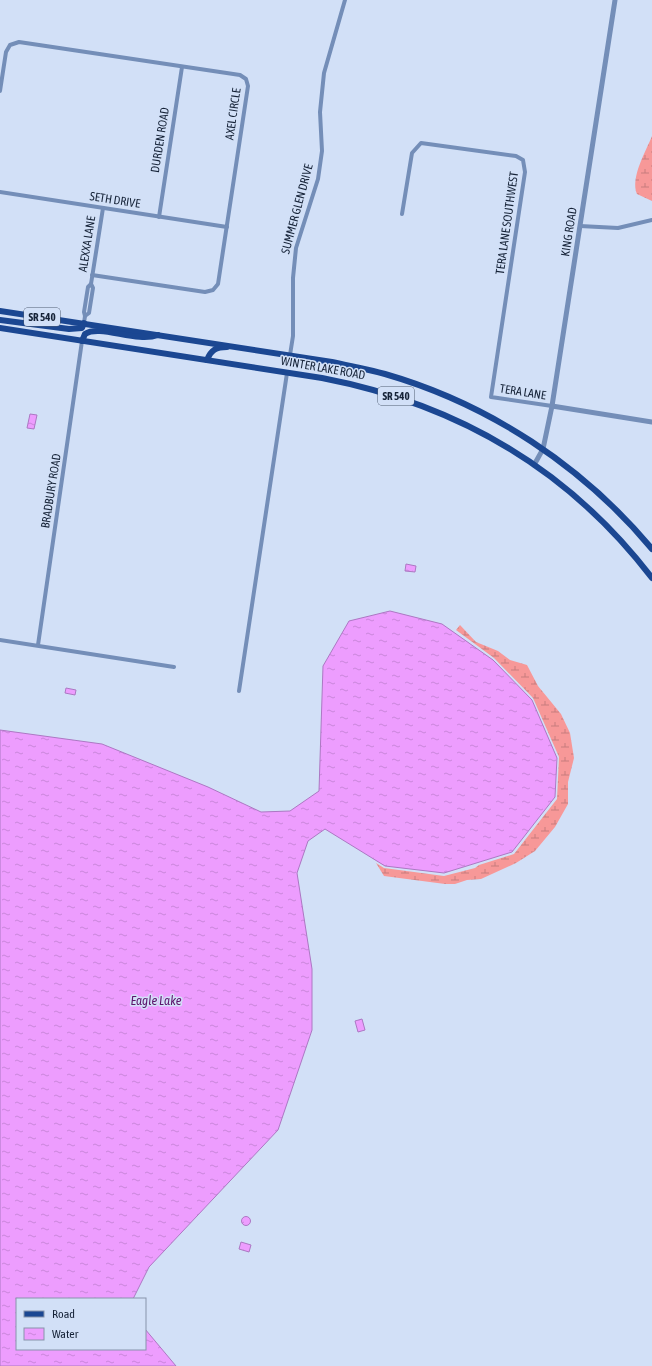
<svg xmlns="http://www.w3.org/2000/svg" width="652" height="1366" font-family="'Asap Condensed',sans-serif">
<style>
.wetland{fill:url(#wetland-marsh)}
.water{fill:url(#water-ripples);stroke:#ac78c3}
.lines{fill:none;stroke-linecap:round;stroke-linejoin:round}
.minor{stroke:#748eb8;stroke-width:4}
.tertiary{stroke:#748eb8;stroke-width:5}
.primary{stroke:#1b4792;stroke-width:6}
.labels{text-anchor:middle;stroke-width:3;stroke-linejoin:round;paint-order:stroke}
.shield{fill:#d2e0f7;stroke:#4e5c71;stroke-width:1}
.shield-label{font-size:11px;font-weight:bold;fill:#162338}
.street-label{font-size:12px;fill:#162338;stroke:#d2e0f7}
.water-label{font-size:13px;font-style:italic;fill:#5d146c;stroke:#d2e0f7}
</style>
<defs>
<pattern id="wetland-marsh" width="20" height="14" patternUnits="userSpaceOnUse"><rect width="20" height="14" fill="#f79898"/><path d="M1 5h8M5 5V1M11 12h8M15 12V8" fill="none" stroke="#c77c7d"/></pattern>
<pattern id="water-ripples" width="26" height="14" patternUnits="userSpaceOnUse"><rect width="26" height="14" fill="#ed9dfe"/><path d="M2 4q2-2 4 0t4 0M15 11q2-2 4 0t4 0" fill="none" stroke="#ca87da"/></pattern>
</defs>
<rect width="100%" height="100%" fill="#d2e0f7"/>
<!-- wetland -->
<g class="wetland">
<path d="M652,136V201L637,194C630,178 646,151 652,136Z"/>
<polygon points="460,625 476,642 498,651 510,660 527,665 538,686 561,714 570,733 574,758 568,782 568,804 555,827 535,851 516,863 481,879 467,880 455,884 445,884 384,876 376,863 384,868 444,876 475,868 479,865 514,854 557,799 559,757 533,698 494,658 456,630"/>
</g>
<!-- water -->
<g class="water">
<polygon points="30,414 37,415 34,429 27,428"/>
<polygon points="406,564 416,566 415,572 405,571"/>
<polygon points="390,611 442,624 493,660 532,700 557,758 555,797 512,852 444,873 385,866 325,829 308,841 297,873 312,969 312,1030 278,1130 149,1267 133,1299 17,1299 17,1349 145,1349 145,1329 176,1366 0,1366 0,730 102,744 208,787 261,812 290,811 319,791 323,666 349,621"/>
<polygon points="66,688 76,690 75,695 65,693"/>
<polygon points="362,1019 365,1030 358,1032 355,1021"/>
<circle cx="246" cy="1221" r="4.5"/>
<polygon points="241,1242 251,1245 249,1252 239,1249"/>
</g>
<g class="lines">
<!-- minor -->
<g class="minor">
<polyline points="0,91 6,52 10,45 19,42 240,75 246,79 248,86 218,284 213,290 205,292 92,275"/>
<polyline points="0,192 227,227"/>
<polyline points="402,214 412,153 421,143 516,156 523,160 525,172 491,397 552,406"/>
<polyline points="159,217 182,67"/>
<polyline points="580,226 618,228 652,220"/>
<polyline points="85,316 89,313 93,288 91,284 103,208"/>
<polyline points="84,323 85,316 84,312 88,287 91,284"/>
<polyline points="290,355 293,336 293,278 296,248 318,179 322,151 320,112 324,73 345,0"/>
<polyline points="0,640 174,667"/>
<polyline points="38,645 82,341"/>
<polyline points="239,691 287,373"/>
</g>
<!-- tertiary -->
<g class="tertiary">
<polyline points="552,406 652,422"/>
<polyline points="534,465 543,449 552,406 615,0"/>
</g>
<!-- primary -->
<g class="primary">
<path d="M0,311L332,362C349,366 367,369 385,374C489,404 583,466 652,549"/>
<polyline points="0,320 69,329 82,328 84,323"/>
<path d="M0,328L322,378C457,404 568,468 652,578"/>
<path d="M82,341L85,334C100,324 136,343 158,335"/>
<path d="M207,360C211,350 216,347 227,347"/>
</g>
</g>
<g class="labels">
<!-- shield labels -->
<g class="shield">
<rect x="24" y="308" width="36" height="18" rx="3"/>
<rect x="378" y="387" width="36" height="18" rx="3"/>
</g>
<g class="shield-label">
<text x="42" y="321">SR 540</text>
<text x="396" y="400">SR 540</text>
</g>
<!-- street labels -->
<g class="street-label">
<text transform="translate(233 114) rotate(-82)" y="4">AXEL CIRCLE</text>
<text transform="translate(160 140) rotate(-81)" y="4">DURDEN ROAD</text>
<text transform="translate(115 200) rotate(9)" y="4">SETH DRIVE</text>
<text transform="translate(297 209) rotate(-75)" y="4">SUMMER GLEN DRIVE</text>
<text transform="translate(507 223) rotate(-82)" y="4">TERA LANE SOUTHWEST</text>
<text transform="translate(569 232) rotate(-81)" y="4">KING ROAD</text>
<text transform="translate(87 244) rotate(-81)" y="4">ALEXXA LANE</text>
<text transform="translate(323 368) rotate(10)" y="4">WINTER LAKE ROAD</text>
<text transform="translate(523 392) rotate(9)" y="4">TERA LANE</text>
<text transform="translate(51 491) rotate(-81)" y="4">BRADBURY ROAD</text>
</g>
<!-- water labels -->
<g class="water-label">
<text x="156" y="1005">Eagle Lake</text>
</g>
</g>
<!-- legend -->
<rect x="16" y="1298" width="130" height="52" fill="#d2e0f7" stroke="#8794ab"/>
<rect x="24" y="1311" width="20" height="6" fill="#1b4792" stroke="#8794ab"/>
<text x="52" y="1318" font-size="12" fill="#162338">Road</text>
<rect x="24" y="1328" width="20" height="12" fill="url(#water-ripples)" stroke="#8794ab"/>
<text x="52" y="1338" font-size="12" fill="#162338">Water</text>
</svg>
